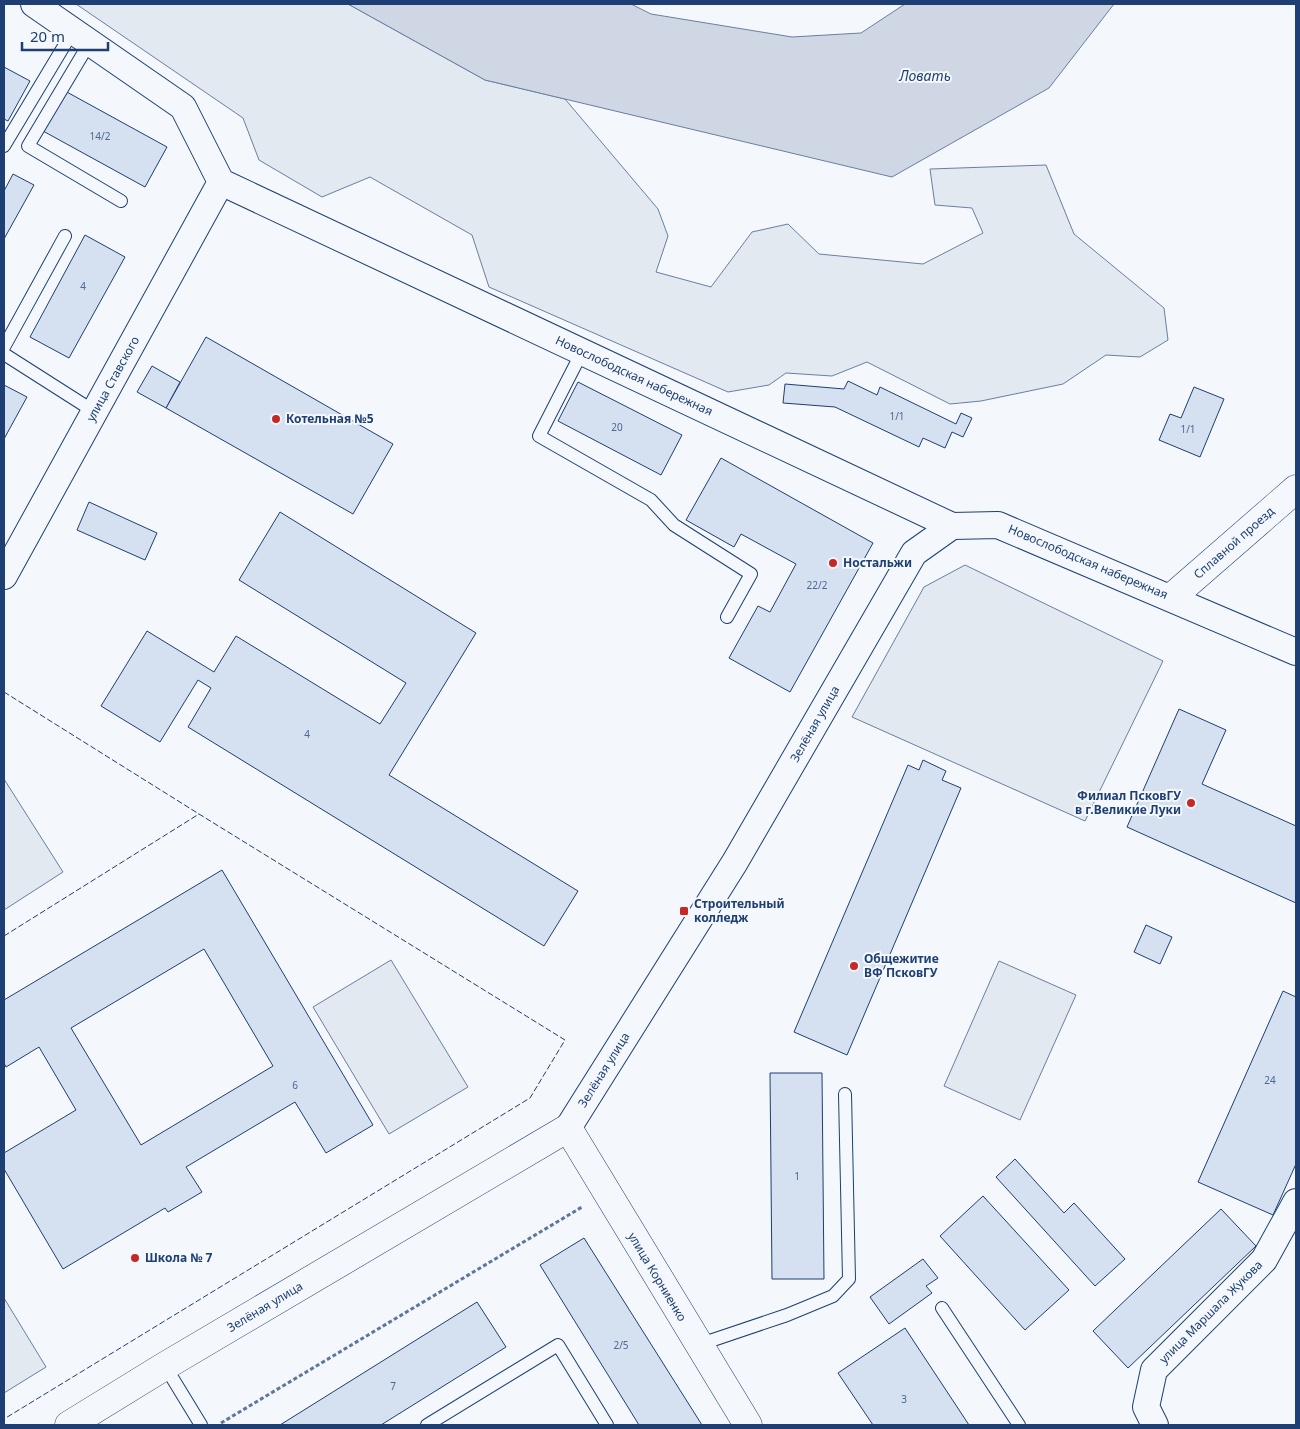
<svg xmlns="http://www.w3.org/2000/svg" width="1300" height="1429" font-family="'Noto Sans',sans-serif">
<style>
.green{fill:#e3e9f0;stroke:#687fa3}
.water{fill:#cfd7e4;stroke:#687fa3}
.building{fill:#d5e0f0;stroke:#1d3f73;fill-rule:evenodd}
.lines{fill:none;stroke-linecap:round;stroke-linejoin:round}
.service-casing{stroke:#1d3f73;stroke-width:14}
.minor-casing{stroke:#1d3f73;stroke-width:28}
.tertiary-casing{stroke:#1d3f73;stroke-width:29}
.path{stroke:#5e769c;stroke-width:3;stroke-dasharray:4 2.5;stroke-linecap:butt}
.service{stroke:#f4f7fb;stroke-width:12}
.minor{stroke:#f4f7fb;stroke-width:26}
.tertiary{stroke:#f4f7fb;stroke-width:28}
.fence{stroke:#1d3f73;stroke-width:1;stroke-dasharray:6 2.5;stroke-linecap:butt}
.poi-dot{fill:#c62828;stroke:#f4f7fb;stroke-width:2}
.labels{text-anchor:middle;stroke-width:4;stroke-linejoin:round;paint-order:stroke}
.number-label{font-size:10px;fill:#4b6792}
.street-label{font-size:12px;fill:#1d3f73;stroke:#f4f7fb}
.poi-label{font-size:12px;font-weight:bold;fill:#1d3f73;stroke:#f4f7fb;text-anchor:start}
.water-label{font-size:14px;font-style:italic;fill:#1d3f73;stroke:#f4f7fb}
</style>
<rect width="100%" height="100%" fill="#f4f7fb"/>
<!-- green -->
<g class="green">
<polygon points="76,4 348,4 485,80 565,99 658,209 668,236 656,272 711,287 752,232 788,224 819,254 923,264 983,233 972,208 935,205 930,169 1046,165 1074,234 1164,308 1168,340 1140,357 1106,355 1063,384 981,401 950,404 867,362 832,376 786,373 769,385 728,392 489,287 472,235 370,177 322,197 259,160 243,118"/>
<polygon points="965,565 1163,661 1085,821 852,717 924,587"/>
<polygon points="4,779 63,872 4,910"/>
<polygon points="391,960 468,1087 389,1134 313,1007"/>
<polygon points="999,961 1076,995 1020,1120 944,1086"/>
<polygon points="4,1298 46,1367 4,1393"/>
</g>
<!-- water -->
<polygon class="water" points="348,4 631,4 651,14 792,37 861,33 905,4 1114,4 1049,88 892,177 485,80"/>
<!-- building -->
<g class="building">
<polygon points="4,67 30,81 8,121 4,119"/>
<polygon points="65,91 167,147 145,187 43,131"/>
<polygon points="13,174 34,185 4,239 4,191"/>
<polygon points="85,235 125,257 69,358 30,337"/>
<polygon points="206,337 393,444 353,514 166,408"/>
<polygon points="152,366 180,382 166,408 137,392"/>
<polygon points="848,381 877,395 880,387 956,424 961,413 972,418 963,437 952,432 945,448 923,438 919,447 835,407 783,403 785,384 844,389"/>
<polygon points="578,382 682,435 661,475 558,421"/>
<polygon points="4,385 27,397 4,439"/>
<polygon points="1194,387 1224,399 1200,457 1159,440 1170,414 1181,418"/>
<polygon points="721,458 873,543 790,692 729,658 758,606 770,612 796,564 741,534 734,547 686,520"/>
<polygon points="89,502 157,533 145,560 77,530"/>
<polygon points="280,512 476,633 389,775 578,891 544,946 188,727 211,688 198,680 160,742 101,706 147,631 214,672 236,636 380,724 406,683 239,580"/>
<polygon points="1179,709 1226,730 1202,784 1296,826 1296,903 1127,827"/>
<polygon points="923,760 946,771 942,780 961,788 847,1055 794,1032 908,765 919,770"/>
<path d="M222,870L373,1125L326,1153L295,1102L186,1167L202,1192L168,1212L165,1208L63,1269L4,1169V1153L76,1110L39,1047L6,1067L4,1063V1000ZM204,949L273,1066L141,1145L71,1028Z"/>
<polygon points="1146,925 1172,937 1160,964 1134,952"/>
<polygon points="1283,991 1296,997 1296,1164 1273,1215 1198,1182"/>
<polygon points="770,1073 822,1073 824,1279 772,1279"/>
<polygon points="1015,1159 1064,1213 1074,1203 1125,1259 1095,1286 996,1177"/>
<polygon points="983,1196 1069,1290 1025,1330 940,1236"/>
<polygon points="1221,1209 1256,1246 1128,1368 1093,1331"/>
<polygon points="584,1238 702,1425 639,1425 540,1265"/>
<polygon points="923,1259 938,1278 926,1286 932,1293 889,1324 870,1297"/>
<polygon points="477,1302 506,1347 381,1425 280,1425"/>
<polygon points="905,1328 969,1425 873,1425 838,1373"/>
</g>
<g class="lines">
<defs>
<g id="service">
<polyline points="90,42 28,146 121,201"/>
<polyline points="4,146 73,31"/>
<polyline points="4,347 65,236"/>
<polyline points="582,352 539,436 651,500 674,525 751,574 727,617"/>
<polyline points="4,354 95,412"/>
<polyline points="942,1308 1019,1425"/>
<polyline points="698,1345 787,1315 833,1296 849,1279 845,1094"/>
<polyline points="165,1366 201,1425"/>
<polyline points="427,1425 558,1345 607,1425"/>
</g>
<g id="minor">
<polyline points="34,4 183,107 221,182 952,526 998,525 1296,652"/>
<polyline points="4,576 221,182"/>
<polyline points="568,1128 735,862 914,553 952,526"/>
<polyline points="1155,1425 1146,1407 1154,1370 1264,1260 1296,1202"/>
</g>
<g id="tertiary">
<polyline points="1172,597 1296,489"/>
<polyline points="69,1425 165,1366 568,1128 748,1425"/>
</g>
</defs>
<!-- service casing -->
<use href="#service" class="service-casing"/>
<!-- minor casing -->
<use href="#minor" class="minor-casing"/>
<!-- tertiary casing -->
<use href="#tertiary" class="tertiary-casing"/>
<!-- path -->
<polyline class="path" points="221,1423 582,1207"/>
<!-- service -->
<use href="#service" class="service"/>
<!-- minor -->
<use href="#minor" class="minor"/>
<!-- tertiary -->
<use href="#tertiary" class="tertiary"/>
<!-- fence -->
<g class="fence">
<polyline points="4,692 199,814"/>
<polyline points="4,936 199,814 565,1040 530,1098 4,1419"/>
</g>
</g>
<!-- markers -->
<g class="poi-dot">
<circle cx="276" cy="419" r="5"/>
<circle cx="833" cy="563" r="5"/>
<circle cx="1191" cy="803" r="5"/>
<rect x="679" y="906" width="10" height="10" rx="2.5"/>
<circle cx="854" cy="966" r="5"/>
<circle cx="135" cy="1258" r="5"/>
</g>
<g class="labels">
<!-- number labels -->
<g class="number-label">
<text x="100" y="140">14/2</text>
<text x="83" y="290">4</text>
<text x="897" y="420">1/1</text>
<text x="617" y="431">20</text>
<text x="1188" y="433">1/1</text>
<text x="817" y="589">22/2</text>
<text x="307" y="738">4</text>
<text x="1270" y="1084">24</text>
<text x="295" y="1089">6</text>
<text x="797" y="1180">1</text>
<text x="621" y="1349">2/5</text>
<text x="393" y="1390">7</text>
<text x="904" y="1403">3</text>
</g>
<!-- street labels -->
<g class="street-label">
<text transform="translate(634 376) rotate(25)" y="4">Новослободская набережная</text>
<text transform="translate(113 379) rotate(-61)" y="4">улица Ставского</text>
<text transform="translate(1234 543) rotate(-41)" y="4">Сплавной проезд</text>
<text transform="translate(1088 562) rotate(23)" y="4">Новослободская набережная</text>
<text transform="translate(815 724) rotate(-60)" y="4">Зелёная улица</text>
<text transform="translate(604 1070) rotate(-58)" y="4">Зелёная улица</text>
<text transform="translate(657 1277) rotate(59)" y="4">улица Корниенко</text>
<text transform="translate(265 1307) rotate(-31)" y="4">Зелёная улица</text>
<text transform="translate(1211 1312) rotate(-45)" y="4">улица Маршала Жукова</text>
</g>
<!-- poi labels -->
<g class="poi-label">
<text x="286" y="423">Котельная №5</text>
<text x="843" y="567">Ностальжи</text>
<text x="1181" y="800" text-anchor="end">Филиал ПсковГУ<tspan x="1181" dy="14">в г.Великие Луки</tspan></text>
<text x="694" y="908">Строительный<tspan x="694" dy="14">колледж</tspan></text>
<text x="864" y="963">Общежитие<tspan x="864" dy="14">ВФ ПсковГУ</tspan></text>
<text x="145" y="1262">Школа № 7</text>
</g>
<!-- water labels -->
<g class="water-label">
<text x="925" y="81">Ловать</text>
</g>
</g>
<!-- border -->
<rect width="1300" height="1429" fill="none" stroke="#1d3f73" stroke-width="10"/>
<!-- scale -->
<path d="M22 42v8h86v-8" fill="none" stroke="#1d3f73" stroke-width="2.5"/>
<text x="30" y="42" font-size="15" fill="#1d3f73" stroke="#f4f7fb" stroke-width="4" paint-order="stroke">20 m</text>
</svg>
